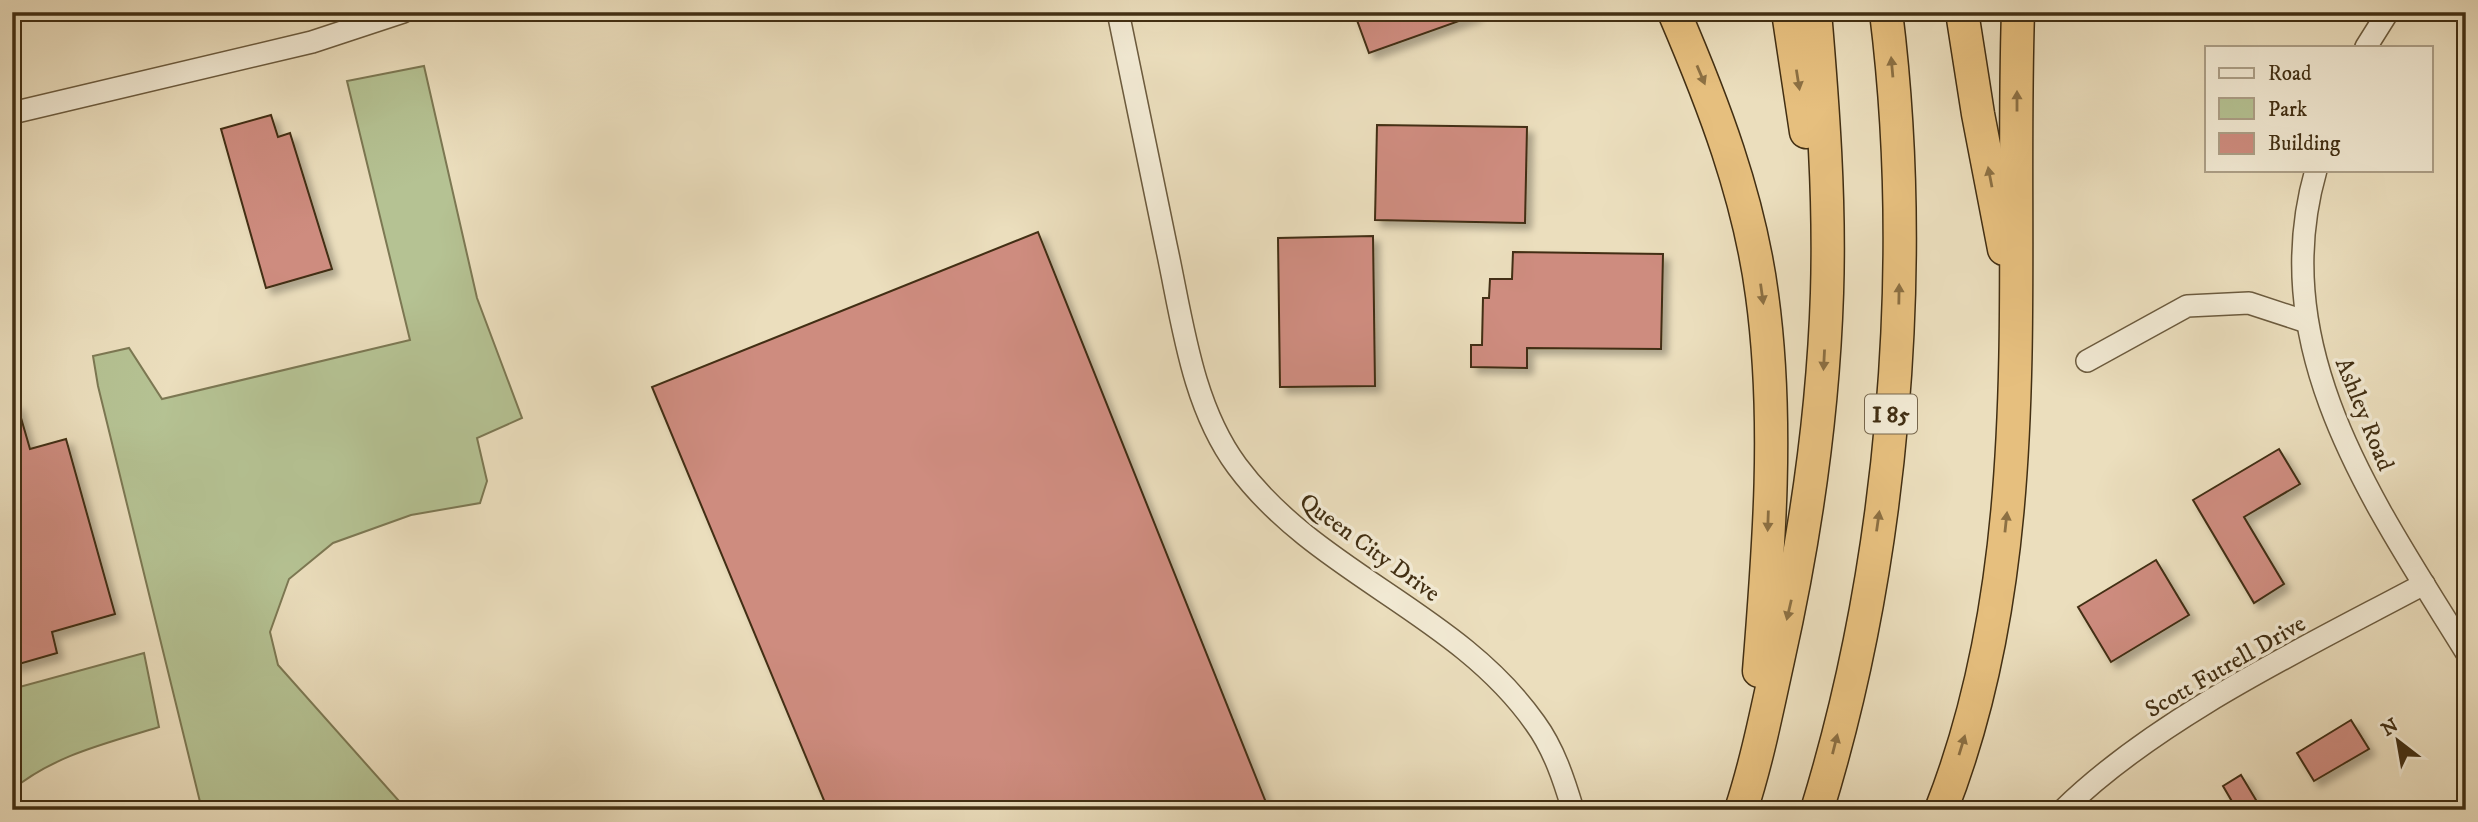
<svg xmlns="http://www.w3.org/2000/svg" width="2478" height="822" font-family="'IM FELL DW Pica',serif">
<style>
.green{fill:#b5c293;stroke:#7c7853;stroke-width:2}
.building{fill:#ce8c7f;stroke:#422f13;stroke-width:2;filter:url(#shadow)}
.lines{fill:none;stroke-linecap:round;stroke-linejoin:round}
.minor-casing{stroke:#6c5b3e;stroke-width:24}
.highway-casing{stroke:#422f13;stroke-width:35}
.minor{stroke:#f2ead4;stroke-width:21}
.highway{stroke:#e6bf7e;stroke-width:32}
.oneway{fill:#8c7043}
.labels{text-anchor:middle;stroke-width:7;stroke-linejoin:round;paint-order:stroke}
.shield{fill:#f2ead4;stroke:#77674d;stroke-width:2}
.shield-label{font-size:23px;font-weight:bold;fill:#422f13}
.street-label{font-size:24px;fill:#422f13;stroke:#f2ead4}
</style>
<defs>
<filter id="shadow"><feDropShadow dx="6" dy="6" stdDeviation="3.5" flood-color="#0004"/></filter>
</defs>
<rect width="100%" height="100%" fill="#ebdebd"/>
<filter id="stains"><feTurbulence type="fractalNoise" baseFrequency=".00286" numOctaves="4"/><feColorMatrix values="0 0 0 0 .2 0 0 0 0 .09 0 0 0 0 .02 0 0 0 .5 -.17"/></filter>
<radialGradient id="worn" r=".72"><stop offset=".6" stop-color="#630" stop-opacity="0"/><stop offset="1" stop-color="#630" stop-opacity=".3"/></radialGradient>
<!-- green -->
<g class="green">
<polygon points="424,66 477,298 522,418 477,438 487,481 480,503 411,515 333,543 289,579 270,632 278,665 407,810 202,810 98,386 93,356 129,348 162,399 410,340 347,81"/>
<path d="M144,653L159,727C108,743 54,755 12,790V689Z"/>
</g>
<!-- building -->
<g class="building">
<polygon points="1354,12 1475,12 1476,15 1369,53"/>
<polygon points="271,115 278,137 290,133 332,269 266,288 221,129"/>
<polygon points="1377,125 1527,127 1525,223 1375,220"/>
<polygon points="1038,232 1269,810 828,810 652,387"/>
<polygon points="1373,236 1375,386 1280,387 1278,238"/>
<polygon points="1513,252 1663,254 1661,349 1527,348 1527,368 1471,367 1471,345 1482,345 1483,298 1489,298 1490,279 1512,279"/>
<polygon points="17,404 30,449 66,439 115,614 52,632 57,653 12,666 12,405"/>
<polygon points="2279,449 2300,484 2244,517 2284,584 2254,603 2193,500"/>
<polygon points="2156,560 2189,615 2111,662 2078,607"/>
<polygon points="2351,720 2369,749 2314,781 2297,753"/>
<polygon points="2241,775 2262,810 2237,810 2223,786"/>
</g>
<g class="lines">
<defs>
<g id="minor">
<path d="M1118,12C1134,90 1150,168 1166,245C1182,318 1191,404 1237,466C1317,574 1457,612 1535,723C1554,749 1564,780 1573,810"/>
<polyline points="2366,47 2388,12"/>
<polyline points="12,113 312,42 403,12"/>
<path d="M2316,170C2264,351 2376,506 2466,652"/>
<polyline points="2087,361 2187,306 2249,303 2307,322"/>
<path d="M2063,810C2158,717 2306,647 2424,584"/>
</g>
<g id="highway">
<path d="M1674,12C1713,103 1749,196 1762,295C1779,419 1769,547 1759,671"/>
<polyline points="1788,12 1806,132"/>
<polyline points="1962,12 1978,114 2004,249"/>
<path d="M1741,810C1757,761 1767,710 1778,660C1805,539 1823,418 1827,293C1830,199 1823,106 1815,12"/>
<path d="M1817,810C1893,563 1918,268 1886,12"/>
<path d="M1941,810C2041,556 2009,278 2018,12"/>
</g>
</defs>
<!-- minor casing -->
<use href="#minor" class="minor-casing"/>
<!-- highway casing -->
<use href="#highway" class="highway-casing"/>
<!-- minor -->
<use href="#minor" class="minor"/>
<!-- highway -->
<use href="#highway" class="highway"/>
</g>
<!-- one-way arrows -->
<defs><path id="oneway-solid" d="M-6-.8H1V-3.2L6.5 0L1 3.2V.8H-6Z" transform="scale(1.75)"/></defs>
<g class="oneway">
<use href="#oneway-solid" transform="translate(1892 67) rotate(-95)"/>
<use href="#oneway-solid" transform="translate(1701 75) rotate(67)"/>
<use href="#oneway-solid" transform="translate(1798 80) rotate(81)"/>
<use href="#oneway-solid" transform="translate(2017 101) rotate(-90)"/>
<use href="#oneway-solid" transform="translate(1990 177) rotate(-101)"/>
<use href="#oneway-solid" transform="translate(1762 294) rotate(82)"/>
<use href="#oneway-solid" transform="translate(1899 294) rotate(-89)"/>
<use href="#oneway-solid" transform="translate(1824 360) rotate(93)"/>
<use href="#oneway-solid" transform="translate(1768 521) rotate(92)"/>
<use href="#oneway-solid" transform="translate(1878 521) rotate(-82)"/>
<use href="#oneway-solid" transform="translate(2006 522) rotate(-84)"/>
<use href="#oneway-solid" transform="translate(1789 610) rotate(103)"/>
<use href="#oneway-solid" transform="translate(1835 744) rotate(-76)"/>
<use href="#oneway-solid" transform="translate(1962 745) rotate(-73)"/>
</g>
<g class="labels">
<!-- shield labels -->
<rect class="shield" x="1865" y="394.5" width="52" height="39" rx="5"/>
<g class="shield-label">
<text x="1891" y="422">I 85</text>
</g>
<!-- street labels -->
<g class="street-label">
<text transform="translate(2365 414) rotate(68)" y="8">Ashley Road</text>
<text transform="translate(1370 547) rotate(36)" y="8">Queen City Drive</text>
<text transform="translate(2225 666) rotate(-30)" y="8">Scott Futrell Drive</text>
</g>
</g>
<!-- margin -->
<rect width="2478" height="822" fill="none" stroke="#ebdebd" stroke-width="42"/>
<rect x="14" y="14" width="2450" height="794" fill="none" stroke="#422f13" stroke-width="3.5"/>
<rect x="21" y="21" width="2436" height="780" fill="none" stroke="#422f13" stroke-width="2"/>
<!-- legend -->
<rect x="2205" y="46" width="228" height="126" fill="#f2ead4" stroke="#ac9f87" stroke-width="2"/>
<rect x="2219" y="68" width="35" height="10" fill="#f2ead4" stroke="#ac9f87" stroke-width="2"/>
<text x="2268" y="80" font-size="21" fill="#422f13">Road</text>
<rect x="2219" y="98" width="35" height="21" fill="#b5c293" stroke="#ac9f87" stroke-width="2"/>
<text x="2268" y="116" font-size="21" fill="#422f13">Park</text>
<rect x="2219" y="133" width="35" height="21" fill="#ce8c7f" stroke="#ac9f87" stroke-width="2"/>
<text x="2268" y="150" font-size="21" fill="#422f13">Building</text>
<!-- north arrow -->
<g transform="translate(2398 741) rotate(329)" stroke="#f2ead4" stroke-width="5" paint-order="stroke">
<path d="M0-5L12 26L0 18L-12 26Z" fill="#422f13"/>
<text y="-10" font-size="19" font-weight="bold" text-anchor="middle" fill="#422f13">N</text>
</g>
<rect width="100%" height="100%" filter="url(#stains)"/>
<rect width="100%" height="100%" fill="url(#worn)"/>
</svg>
